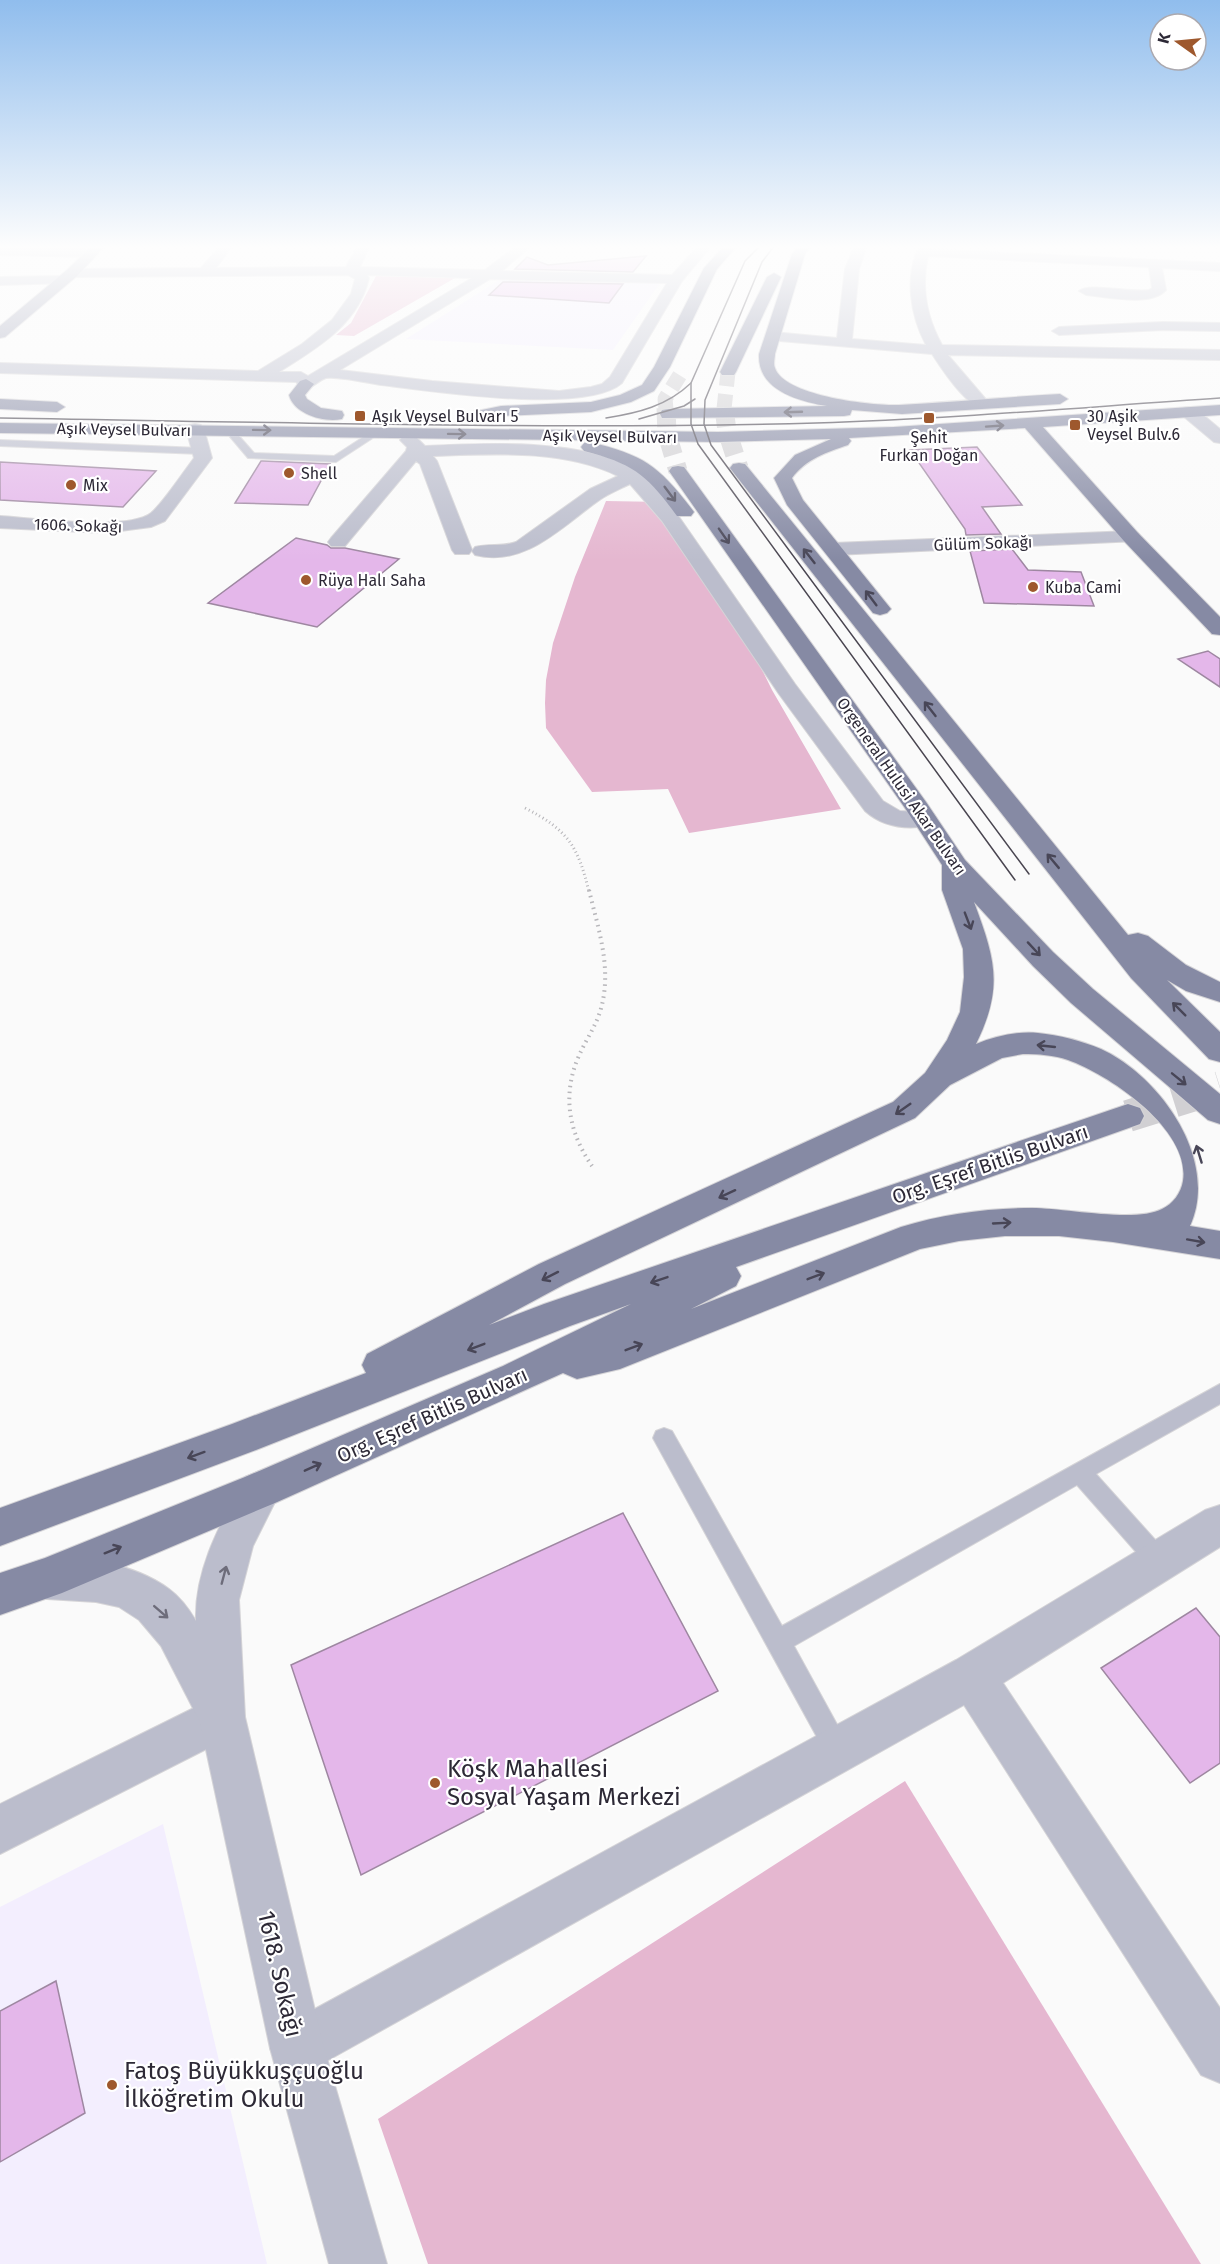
<svg xmlns="http://www.w3.org/2000/svg" width="1220" height="2264" font-family="'Fira Sans',sans-serif">
<style>
.built{fill:#f3eefe}
.green{fill:#e5b7d0}
.building{fill:#e4b7ea;stroke:#9e87a1;stroke-width:1.5}
.lines{fill:none;stroke-linecap:round;stroke-linejoin:round}
.primary-tunnel-far2{stroke:#d1d0d3;stroke-width:15;stroke-dasharray:15 8;stroke-linecap:butt}
.primary-tunnel-far1{stroke:#d1d0d3;stroke-width:19;stroke-dasharray:19 10;stroke-linecap:butt}
.primary-tunnel{stroke:#d1d0d3;stroke-width:32;stroke-dasharray:32 16;stroke-linecap:butt}
.service-casing{stroke:#d5d4d7;stroke-width:2}
.minor-casing{stroke:#d5d4d7;stroke-width:2}
.tertiary-casing{stroke:#d5d4d7;stroke-width:2}
.secondary-casing{stroke:#d5d4d7;stroke-width:2}
.primary-casing{stroke:#d5d4d7;stroke-width:2}
.path-far1{stroke:#b7b6ba;stroke-width:3;stroke-dasharray:1 3;stroke-linecap:butt}
.path{stroke:#b7b6ba;stroke-width:4;stroke-dasharray:1.5 4.5;stroke-linecap:butt}
.service{fill:#bbbdcc;fill-rule:evenodd}
.minor{fill:#bbbdcc;fill-rule:evenodd}
.tertiary{fill:#bbbdcc;fill-rule:evenodd}
.secondary{fill:#9c9fb5;fill-rule:evenodd}
.primary{fill:#868aa4;fill-rule:evenodd}
.tram{stroke:#494550;stroke-width:1.5}
.oneway{stroke:#484657}
.oneway2{stroke:#6d6c7a}
.poi-dot{fill:#9e582d;stroke:#fff;stroke-width:2}
.labels{text-anchor:middle;stroke-width:4.5;stroke-linejoin:round;paint-order:stroke}
.far-poi-label{font-size:16px;fill:#2d2936;stroke:#fff;text-anchor:start}
.far-street-label{font-size:16px;fill:#2d2936;stroke:#fff}
.street-label{font-size:20px;fill:#2d2936;stroke:#fff}
.near-poi-label{font-size:24px;fill:#2d2936;stroke:#fff;text-anchor:start}
.near-street-label{font-size:24px;fill:#2d2936;stroke:#fff}
</style>
<rect width="100%" height="100%" fill="#fafafa"/>
<!-- built -->
<g class="built">
<polygon points="504,277 660,283 613,350 406,339"/>
<polygon points="163,1824 267,2264 0,2264 0,1907"/>
</g>
<!-- green -->
<g class="green">
<polygon points="376,276 377,276 455,278 354,336 336,335 351,323"/>
<polygon points="606,501 663,502 703,551 772,690 841,809 689,833 668,789 592,792 546,728 545,703 546,680 553,643 575,577"/>
<polygon points="905,1781 1201,2264 428,2264 378,2119"/>
</g>
<!-- building -->
<g class="building">
<polygon points="646,256 633,272 515,269 527,257 548,265"/>
<polygon points="503,282 623,284 609,303 489,295"/>
<polygon points="977,447 1022,505 982,507 1001,534 966,535 965,529 910,450"/>
<polygon points="261,461 263,461 330,464 308,505 235,503"/>
<polygon points="0,462 156,471 123,507 0,500"/>
<polygon points="296,538 327,545 331,548 345,548 399,559 317,627 208,603"/>
<polygon points="1012,549 1028,570 1081,572 1094,606 984,603 970,551"/>
<polygon points="1208,651 1220,659 1220,687 1178,659"/>
<polygon points="623,1513 718,1691 361,1875 291,1665"/>
<polygon points="1196,1608 1220,1637 1220,1763 1190,1783 1101,1668"/>
<polygon points="56,1981 85,2113 0,2162 0,2011"/>
</g>
<g class="lines">
<!-- primary-tunnel-far2 -->
<g class="primary-tunnel-far2">
<polyline points="666,409 665,399 683,370"/>
<polyline points="724,409 728,372"/>
</g>
<!-- primary-tunnel-far1 -->
<g class="primary-tunnel-far1">
<polyline points="666,408 667,434 678,471"/>
<polyline points="724,408 727,431 739,468"/>
</g>
<!-- primary-tunnel -->
<polyline class="primary-tunnel" points="1128,1116 1220,1087"/>
<defs>
<g id="service">
<polygon points="226,428 232,428 254,453 334,456 374,430 382,432 336,462 248,458 226,432"/>
<polygon points="0,440 201,448 206,451 201,454 0,446"/>
<polygon points="1220,1384 1220,1404 1096,1474 1167,1553 1171,1561 1167,1569 1159,1572 1151,1569 1077,1485 794,1646 851,1750 847,1759 838,1763 829,1759 653,1438 656,1431 664,1428 672,1431 782,1626"/>
</g>
<g id="minor">
<path d="M221,245H233L216,268L346,267L358,245H370L360,267L485,270L518,245H532L502,271L672,275L699,245H712L682,281L622,383C586,415 431,391 381,385C370,383 335,376 326,378C319,380 314,387 306,389L300,387L296,382L0,373V363L258,371L302,344L332,320L351,294L355,279L348,275L72,277L65,273L72,269L201,268ZM367,275L472,278L308,376L301,372H279C317,348 358,325 369,278ZM490,279L667,283L610,377L602,384L591,387L559,391L432,381L340,370Z"/>
<path d="M855,245H867L859,269L852,339L926,345C910,315 904,275 920,245H932L931,249L1220,263V271L1162,268L1166,290C1151,307 1107,297 1086,295L1079,291C1088,282 1132,293 1149,290L1152,288L1149,267L928,256C921,287 927,318 942,345L1220,350V360L948,355L989,403L981,408C965,404 941,368 932,354L768,340L765,337L773,332L837,338L845,269Z"/>
<polygon points="0,247 91,249 98,253 91,257 0,255"/>
<polygon points="62,276 69,280 67,283 0,285 0,277"/>
<polygon points="1163,322 1220,323 1220,331 1163,330 1059,335 1052,331 1059,327"/>
<polygon points="1189,407 1195,408 1220,429 1220,443 1214,442 1183,416 1181,412 1183,408"/>
<path d="M195,424L201,425L204,429L212,458L165,521L151,527L105,533L0,528V516C31,518 129,531 151,513C163,503 184,471 194,458L186,429L189,425Z"/>
<path d="M409,435L415,436L425,446C483,443 587,438 636,471C653,482 665,499 677,514L795,684L883,801L900,811L933,813L937,819L933,825C909,830 884,828 865,811L779,694L662,521L630,484C620,489 610,493 601,499C563,525 526,568 475,555L472,551L475,547C489,543 503,547 516,542L590,489L618,476C563,449 493,454 433,456L437,461L472,550L469,554H455L452,550L420,464L416,461L345,546H331L328,542L331,538L406,451L407,447L400,440L403,436Z"/>
<polygon points="1131,531 1138,533 1141,537 1138,541 834,555 827,553 824,549 827,545 834,543"/>
<polygon points="1220,1505 1220,1547 1003,1683 1220,2008 1220,2083 1201,2075 964,1705 316,2067 297,2075 278,2067 270,2048 278,2029 956,1660 1205,1510"/>
<polygon points="222,1694 238,1701 245,1717 238,1733 0,1854 0,1804"/>
</g>
<path id="tertiary" d="M260,1471L275,1477L281,1490L253,1546L239,1600L245,1717L324,2048L387,2264H329L270,2048L200,1722L161,1646L139,1620L119,1607L96,1602L47,1599L32,1593L25,1578L32,1563C69,1549 137,1565 169,1589C180,1597 189,1609 196,1621C194,1569 222,1521 245,1477Z"/>
<polygon id="secondary" points="93,245 106,245 77,276 5,337 0,338 0,326 67,270"/>
<g id="primary">
<polygon points="725,245 738,245 717,269 670,367 654,391 631,402 591,412 501,416 473,422 465,417 467,413 501,406 591,402 620,395 642,385 654,367 704,268"/>
<path d="M800,245H812L805,254L775,354C775,358 773,364 775,368C784,396 873,406 899,405C952,402 1006,397 1060,394L1068,399L1060,404L902,414L852,410L850,415L844,416L662,418L660,414L662,410L668,409L827,406C798,401 757,390 759,354L792,254Z"/>
<polygon points="774,273 781,277 736,372 734,375 722,375 720,372 767,277"/>
<path d="M306,379L314,384L305,395L307,399L321,408L342,411L344,415L342,419C324,423 294,414 289,395L300,381Z"/>
<polygon points="0,399 57,402 65,407 57,412 0,409"/>
<path d="M1220,405V415L1043,427L1138,533L1220,617V635L1212,634L1124,541L1025,428L849,438L851,441L848,445C827,452 806,459 792,478L803,500L891,609L887,613L880,615L873,613L787,505L774,478L795,455L831,439L718,442L0,433V423L718,432L894,427Z"/>
<path d="M590,442C643,455 658,465 691,508L694,512L691,516H677C647,475 634,464 584,451L581,447L584,443Z"/>
<polygon points="739,463 745,464 1128,935 1138,933 1148,936 1186,965 1220,982 1220,1002 1186,991 1167,980 1220,1032 1220,1062 1209,1059 1131,978 733,472 730,468 733,464"/>
<path d="M678,466L684,467L926,802L965,860L1053,952L1093,989L1220,1094V1124L1208,1120L1071,1003L1033,966L974,902C995,959 1004,987 976,1044C996,1036 1017,1031 1038,1033C1059,1035 1082,1041 1101,1049C1160,1076 1220,1160 1190,1226L1220,1231V1259L1113,1242L1059,1236H1005L959,1241L920,1249L620,1369L577,1379L563,1373L275,1503L62,1593L0,1615V1573L45,1558L245,1477L503,1366L631,1304L570,1326L256,1450L0,1546V1508L232,1424L366,1373L362,1365L367,1354L539,1264L893,1102L925,1073L947,1040L960,1012L964,977L963,949L942,890V865L905,808L669,471L672,467ZM1023,1054C1038,1054 1054,1055 1068,1060C1110,1075 1191,1130 1183,1181C1181,1193 1173,1204 1162,1209C1136,1223 1064,1208 1032,1208C988,1208 943,1214 901,1227L691,1309L736,1286L741,1276L736,1267L1140,1124L1144,1116L1140,1108L1128,1104L544,1304L489,1325L565,1284L915,1118L950,1085L1002,1058Z"/>
</g>
</defs>
<!-- service casing -->
<use href="#service" class="service-casing"/>
<!-- minor casing -->
<use href="#minor" class="minor-casing"/>
<!-- tertiary casing -->
<use href="#tertiary" class="tertiary-casing"/>
<!-- secondary casing -->
<use href="#secondary" class="secondary-casing"/>
<!-- primary casing -->
<use href="#primary" class="primary-casing"/>
<!-- path-far1 -->
<path class="path-far1" d="M525,808C568,830 578,846 589,892"/>
<!-- path -->
<path class="path" d="M589,890C597,924 609,959 604,994C600,1023 588,1034 578,1058C562,1096 569,1133 592,1166"/>
<!-- service -->
<use href="#service" class="service"/>
<!-- minor -->
<use href="#minor" class="minor"/>
<!-- tertiary -->
<use href="#tertiary" class="tertiary"/>
<!-- secondary -->
<use href="#secondary" class="secondary"/>
<!-- primary -->
<use href="#primary" class="primary"/>
<!-- tram -->
<g class="tram">
<polyline points="761,245 745,261 691,383 691,424 698,444 1015,880"/>
<polyline points="775,245 762,262 705,400 704,424 711,445 1029,874"/>
<path d="M0,418C272,422 544,430 816,423C951,419 1085,407 1220,398"/>
<path d="M606,418C638,413 667,406 691,383"/>
<polyline points="639,419 684,406 695,399"/>
</g>
</g>
<!-- one-way arrows -->
<defs><path id="oneway-shaft" d="M-6 0H5M1.5-3L5.5 0L1.5 3" fill="none" stroke-width="1.6" stroke-linecap="round" stroke-linejoin="round" transform="scale(1.5)"/></defs>
<g class="oneway">
<use href="#oneway-shaft" transform="translate(793 412) rotate(178)"/>
<use href="#oneway-shaft" transform="translate(995 426) rotate(-4)"/>
<use href="#oneway-shaft" transform="translate(262 430) rotate(1)"/>
<use href="#oneway-shaft" transform="translate(457 434) rotate(1)"/>
<use href="#oneway-shaft" transform="translate(670 494) rotate(53)"/>
<use href="#oneway-shaft" transform="translate(724 536) rotate(55)"/>
<use href="#oneway-shaft" transform="translate(809 556) rotate(-128)"/>
<use href="#oneway-shaft" transform="translate(871 598) rotate(-127)"/>
<use href="#oneway-shaft" transform="translate(930 709) rotate(-128)"/>
<use href="#oneway-shaft" transform="translate(1053 861) rotate(-130)"/>
<use href="#oneway-shaft" transform="translate(968 921) rotate(69)"/>
<use href="#oneway-shaft" transform="translate(1034 949) rotate(47)"/>
<use href="#oneway-shaft" transform="translate(1179 1009) rotate(-135)"/>
<use href="#oneway-shaft" transform="translate(1046 1046) rotate(-174)"/>
<use href="#oneway-shaft" transform="translate(1179 1079) rotate(39)"/>
<use href="#oneway-shaft" transform="translate(903 1109) rotate(145)"/>
<use href="#oneway-shaft" transform="translate(1199 1154) rotate(-107)"/>
<use href="#oneway-shaft" transform="translate(727 1194) rotate(155)"/>
<use href="#oneway-shaft" transform="translate(1002 1223) rotate(-3)"/>
<use href="#oneway-shaft" transform="translate(1196 1241) rotate(10)"/>
<use href="#oneway-shaft" transform="translate(550 1276) rotate(153)"/>
<use href="#oneway-shaft" transform="translate(816 1276) rotate(-21)"/>
<use href="#oneway-shaft" transform="translate(659 1280) rotate(161)"/>
<use href="#oneway-shaft" transform="translate(476 1347) rotate(159)"/>
<use href="#oneway-shaft" transform="translate(634 1347) rotate(-21)"/>
<use href="#oneway-shaft" transform="translate(196 1455) rotate(160)"/>
<use href="#oneway-shaft" transform="translate(313 1467) rotate(-24)"/>
<use href="#oneway-shaft" transform="translate(113 1550) rotate(-22)"/>
</g>
<g class="oneway2">
<use href="#oneway-shaft" transform="translate(224 1575) rotate(-75)"/>
<use href="#oneway-shaft" transform="translate(161 1612) rotate(41)"/>
</g>
<!-- sky -->
<linearGradient id="sky" x2="0" y2="1"><stop stop-color="#90bded"/><stop offset="0.44" stop-color="#fdfdfd"/><stop offset="1" stop-color="#fdfdfd" stop-opacity="0"/></linearGradient>
<rect width="1220" height="561" fill="url(#sky)"/>
<!-- markers -->
<g class="poi-dot">
<rect x="354" y="410" width="12" height="12" rx="3"/>
<rect x="923" y="412" width="12" height="12" rx="3"/>
<rect x="1069" y="419" width="12" height="12" rx="3"/>
<circle cx="289" cy="473" r="6"/>
<circle cx="71" cy="485" r="6"/>
<circle cx="306" cy="580" r="6"/>
<circle cx="1033" cy="587" r="6"/>
<circle cx="435" cy="1783" r="6"/>
<circle cx="112" cy="2085" r="6"/>
</g>
<g class="labels">
<!-- far-poi labels -->
<g class="far-poi-label">
<text x="372" y="422">Aşık Veysel Bulvarı 5</text>
<text x="1087" y="422">30 Aşik<tspan x="1087" dy="18">Veysel Bulv.6</tspan></text>
<text x="929" y="443" text-anchor="middle">Şehit<tspan x="929" dy="18">Furkan Doğan</tspan></text>
<text x="301" y="479">Shell</text>
<text x="83" y="491">Mix</text>
<text x="318" y="586">Rüya Halı Saha</text>
<text x="1045" y="593">Kuba Cami</text>
</g>
<!-- far-street labels -->
<g class="far-street-label">
<text transform="translate(124 429) rotate(1)" y="6">Aşık Veysel Bulvarı</text>
<text transform="translate(610 436) rotate(1)" y="6">Aşık Veysel Bulvarı</text>
<text transform="translate(78 525) rotate(2)" y="6">1606. Sokağı</text>
<text transform="translate(983 543) rotate(-2)" y="6">Gülüm Sokağı</text>
<text transform="translate(902 786) rotate(55)" y="6">Orgeneral Hulusi Akar Bulvarı</text>
</g>
<!-- street labels -->
<g class="street-label">
<text transform="translate(990 1164) rotate(-19)" y="7">Org. Eşref Bitlis Bulvarı</text>
<text transform="translate(432 1415) rotate(-24)" y="7">Org. Eşref Bitlis Bulvarı</text>
</g>
<!-- near-poi labels -->
<g class="near-poi-label">
<text x="447" y="1777">Köşk Mahallesi<tspan x="447" dy="28">Sosyal Yaşam Merkezi</tspan></text>
<text x="124" y="2079">Fatoş Büyükkuşçuoğlu<tspan x="124" dy="28">İlköğretim Okulu</tspan></text>
</g>
<!-- near-street labels -->
<g class="near-street-label">
<text transform="translate(280 1974) rotate(77)" y="8">1618. Sokağı</text>
</g>
</g>
<!-- north arrow -->
<g transform="translate(1178 42) rotate(285)"><circle r="28" fill="#ffffff" stroke="#aba9af" stroke-width="1.5"/>
<path d="M0-4.5L10 22L0 15L-10 22Z" fill="#9e582d"/>
<text y="-9" font-size="16" font-weight="bold" text-anchor="middle" fill="#2d2936">K</text>
</g>
</svg>
